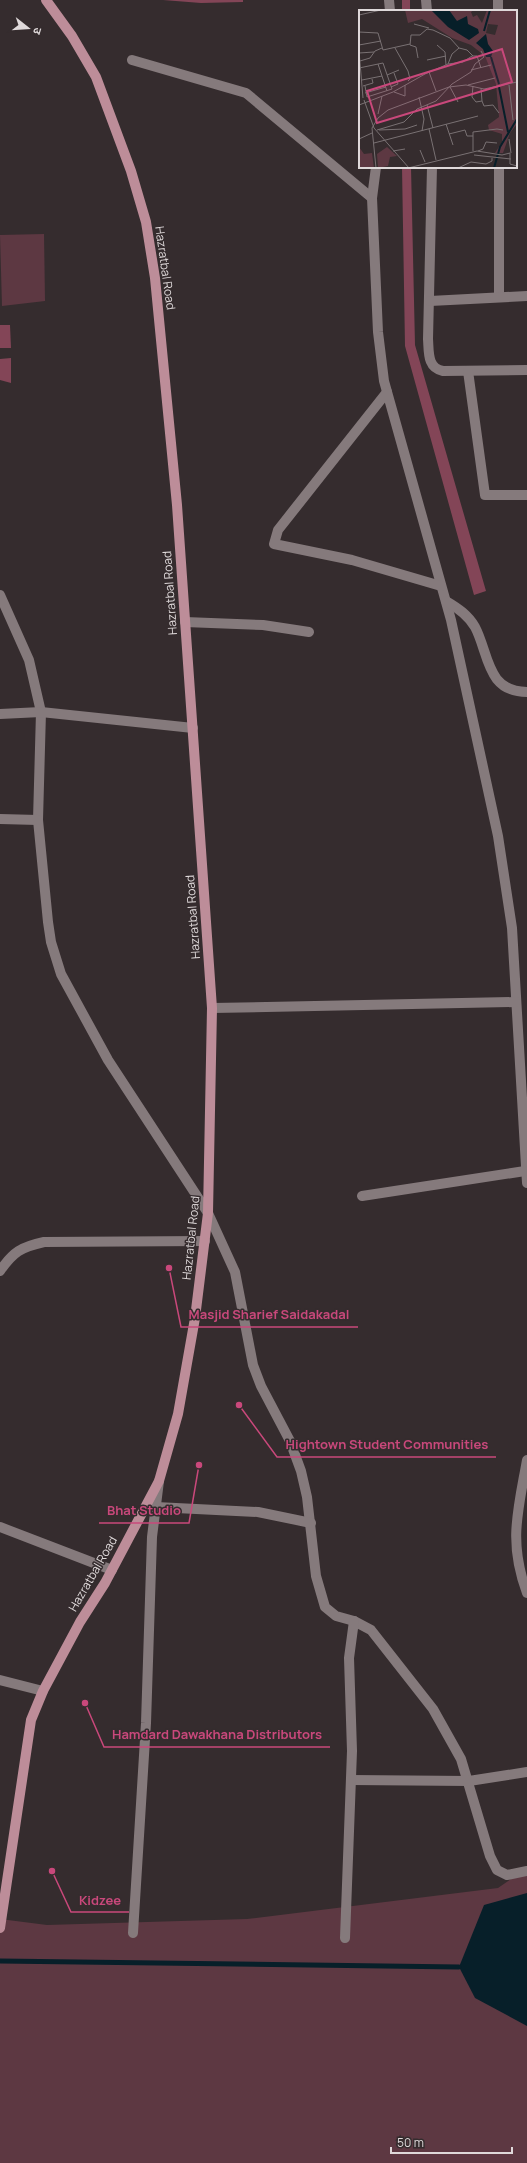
<svg xmlns="http://www.w3.org/2000/svg" width="527" height="2163" font-family="Manrope,'Noto Sans Devanagari',sans-serif">
<style>
.green{fill:#5d3842}
.water{fill:#071f29}
.lines{fill:none;stroke-linecap:round;stroke-linejoin:round}
.stream{stroke:#071f29;stroke-width:5}
.building{fill:#834557}
.minor{stroke:#857a7c;stroke-width:10}
.major{stroke:#bd8d99;stroke-width:10}
.labels{text-anchor:middle;stroke-width:3;stroke-linejoin:round;paint-order:stroke}
.street-label{font-size:12px;fill:#dfd9da;stroke:#352c2e}
.inset-river{fill:none;stroke:#071f29;stroke-width:2}
.inset-road{fill:none;stroke:#797173;stroke-width:1}
.view{fill:#c9487b;fill-opacity:0.15;stroke:#c9487b;stroke-width:2}
.inset-edge{fill:none;stroke:#dfd9da;stroke-width:2}
.leader{fill:none;stroke:#c9487b;stroke-width:1.5}
.callout-dot{fill:#c9487b;stroke:#352c2e;stroke-width:1.5}
.callout-label{font-size:13px;text-anchor:middle;font-weight:bold;fill:#c9487b;stroke:#352c2e;stroke-width:3;stroke-linejoin:round;paint-order:stroke}
</style>
<rect width="100%" height="100%" fill="#352c2e"/>
<!-- green -->
<g class="green">
<polygon points="44,234 45,301 2,306 0,235"/>
<polygon points="527,1868 527,2163 0,2163 0,1919 47,1925 247,1919 498,1888"/>
</g>
<!-- water -->
<polygon class="water" points="527,1893 527,2026 475,1998 459,1967 484,1905"/>
<g class="lines">
<!-- stream -->
<polyline class="stream" points="0,1961 459,1967"/>
</g>
<!-- building -->
<g class="building">
<polygon points="163,0 243,0 243,2 201,3"/>
<rect x="402" y="0" width="8" height="11"/>
<polygon points="402,167 411,167 415,345 486,591 474,595 405,346"/>
<polygon points="0,325 10,325 11,348 0,348"/>
<polygon points="11,358 11,383 0,380 0,359"/>
</g>
<g class="lines">
<!-- minor -->
<g class="minor">
<polyline points="389,0 390,11"/>
<polyline points="426,0 427,11"/>
<polyline points="498,0 498,11"/>
<polyline points="132,60 246,93 372,198"/>
<polyline points="376,167 372,198 378,332 384,381 451,620 498,836 512,928 527,1183"/>
<path d="M432,167L428,339C429,352 427,368 443,371L527,370"/>
<polyline points="499,167 499,297"/>
<polyline points="430,301 527,296"/>
<polyline points="468,371 485,495 527,495"/>
<polyline points="387,392 278,530 274,544 352,560 441,586"/>
<polyline points="0,595 29,660 41,712 38,820 48,922 51,942 61,974 108,1060 208,1213 235,1272 253,1365 261,1386 290,1441 301,1471 307,1497 316,1576 325,1607 336,1616 354,1621 371,1630 433,1709 461,1759 490,1856 497,1870 507,1875 527,1871"/>
<path d="M446,601C458,608 468,615 475,627C489,653 486,692 527,692"/>
<polyline points="185,622 263,625 309,632"/>
<polyline points="0,714 41,712 193,728"/>
<polyline points="0,819 38,820"/>
<polyline points="212,1008 516,1002"/>
<polyline points="362,1196 525,1171"/>
<path d="M0,1271C13,1252 21,1247 44,1242L205,1241"/>
<path d="M527,1460C518,1511 508,1542 527,1593"/>
<polyline points="156,1507 258,1512 311,1523"/>
<polyline points="0,1527 112,1570"/>
<polyline points="0,1680 43,1691"/>
<polyline points="351,1780 469,1781 527,1772"/>
<polyline points="133,1933 146,1723 152,1537 159,1481"/>
<polyline points="345,1938 352,1751 349,1658 354,1621"/>
</g>
<!-- major -->
<polyline class="major" points="0,1928 31,1720 43,1691 80,1622 105,1583 159,1481 178,1414 195,1318 208,1213 212,1008 177,505 155,278 146,222 131,171 96,77 72,36 46,0"/>
</g>
<g class="labels">
<!-- street labels -->
<g class="street-label">
<text transform="translate(165 268) rotate(82)" y="4">Hazratbal Road</text>
<text transform="translate(170 593) rotate(-94)" y="4">Hazratbal Road</text>
<text transform="translate(193 917) rotate(-94)" y="4">Hazratbal Road</text>
<text transform="translate(191 1238) rotate(-84)" y="4">Hazratbal Road</text>
<text transform="translate(93 1574) rotate(-60)" y="4">Hazratbal Road</text>
</g>
</g>
<!-- overview -->
<g transform="translate(359 10)">
<rect width="158" height="158" fill="#352c2e"/>
<path d="M46,0H115L112,2L114,7L118,5L123,13L128,0H158V114L151,123L144,143H136L143,132V124L130,120L129,115L140,107L137,74L126,46L112,35L93,28L63,9L49,13ZM129,14L139,15L136,25L127,23ZM0,137L5,144L13,143L15,158H0ZM28,137L38,146L31,147L29,156L19,158L18,144Z" fill="#5d3842" fill-rule="evenodd"/>
<path d="M72,0H90L98,11L108,6L109,14L119,19L120,23L110,30L89,17ZM127,24L129,34L134,41L132,47H127L124,39L117,33Z" fill="#071f29"/>
<path class="inset-river" d="M125,21L131,0M132,47L140,74M140,77L149,122M135,158L141,137L158,109"/>
<path class="inset-road" d="M0,5L22,0M55,14L70,18M0,22L19,23L24,40L51,34M0,35L22,31M78,35L86,42L87,55M36,38L49,61L51,69L49,71M0,41L4,88M0,43L15,42M59,48L57,37L51,35L52,25H61L68,19L74,20L91,28L100,38M68,50L87,46M1,51L11,48L16,41L23,38M19,54L28,81M89,54L93,44L100,38L108,40L114,46M0,58L24,53L33,79L8,87L6,76M112,60L132,55M70,62L77,81M28,65L40,60M3,70L23,66M109,75L136,68M150,75L154,110M4,76L14,73L13,69M114,76L113,87L117,92L123,91L125,96L134,95L140,103M32,77L39,74L35,63M91,77L99,92M122,78L123,91M35,82L46,86V75M6,83L27,77M60,87L65,109L63,121M5,90L15,118L50,158M0,95L34,82L66,64L89,54L104,52L113,46H118L122,58M68,95L74,118M19,104L23,86M87,114L94,135M70,119L77,150M18,120L45,112L58,99L77,91L93,74L112,62L116,54L125,47L122,41M20,120L46,119L58,115M90,124L106,120L108,126H114M0,129L13,123M150,129L152,143M15,133L119,106M61,140L66,152M34,141L46,139M114,141V122L138,119L144,120M119,141L124,139L127,132L138,133M115,145L152,149M17,158L13,118L19,108L29,100L90,77L107,75L125,79L158,72M49,158L118,141L143,145L151,143V154L158,156M99,158L112,152L127,154L133,151V148"/>
<path class="view" d="M143,39L153,72L18,113L8,81Z"/>
<rect width="158" height="158" class="inset-edge"/>
</g>
<!-- callouts -->
<path class="leader" d="M169 1268L181 1327H358M239 1405L277 1457H496M199 1465L189 1523H99M85 1703L104 1747H330M52 1871L71 1912H129"/>
<g class="callout-dot">
<circle cx="169" cy="1268" r="4"/>
<circle cx="239" cy="1405" r="4"/>
<circle cx="199" cy="1465" r="4"/>
<circle cx="85" cy="1703" r="4"/>
<circle cx="52" cy="1871" r="4"/>
</g>
<g class="callout-label">
<text x="269" y="1319">Masjid Sharief Saidakadal</text>
<text x="387" y="1449">Hightown Student Communities</text>
<text x="144" y="1515">Bhat Studio</text>
<text x="217" y="1739">Hamdard Dawakhana Distributors</text>
<text x="100" y="1905">Kidzee</text>
</g>
<!-- north arrow -->
<g transform="translate(28 28) rotate(107)" stroke="#352c2e" stroke-width="3" paint-order="stroke">
<path d="M0-3L7 15L0 10L-7 15Z" fill="#dfd9da"/>
<text y="-6" font-size="11" font-weight="bold" text-anchor="middle" fill="#dfd9da">उ</text>
</g>
<!-- scale -->
<path d="M391 2147v6h121v-6" fill="none" stroke="#dfd9da" stroke-width="2"/>
<text x="397" y="2147" font-size="12" fill="#dfd9da" stroke="#352c2e" stroke-width="3" paint-order="stroke">50 m</text>
</svg>
